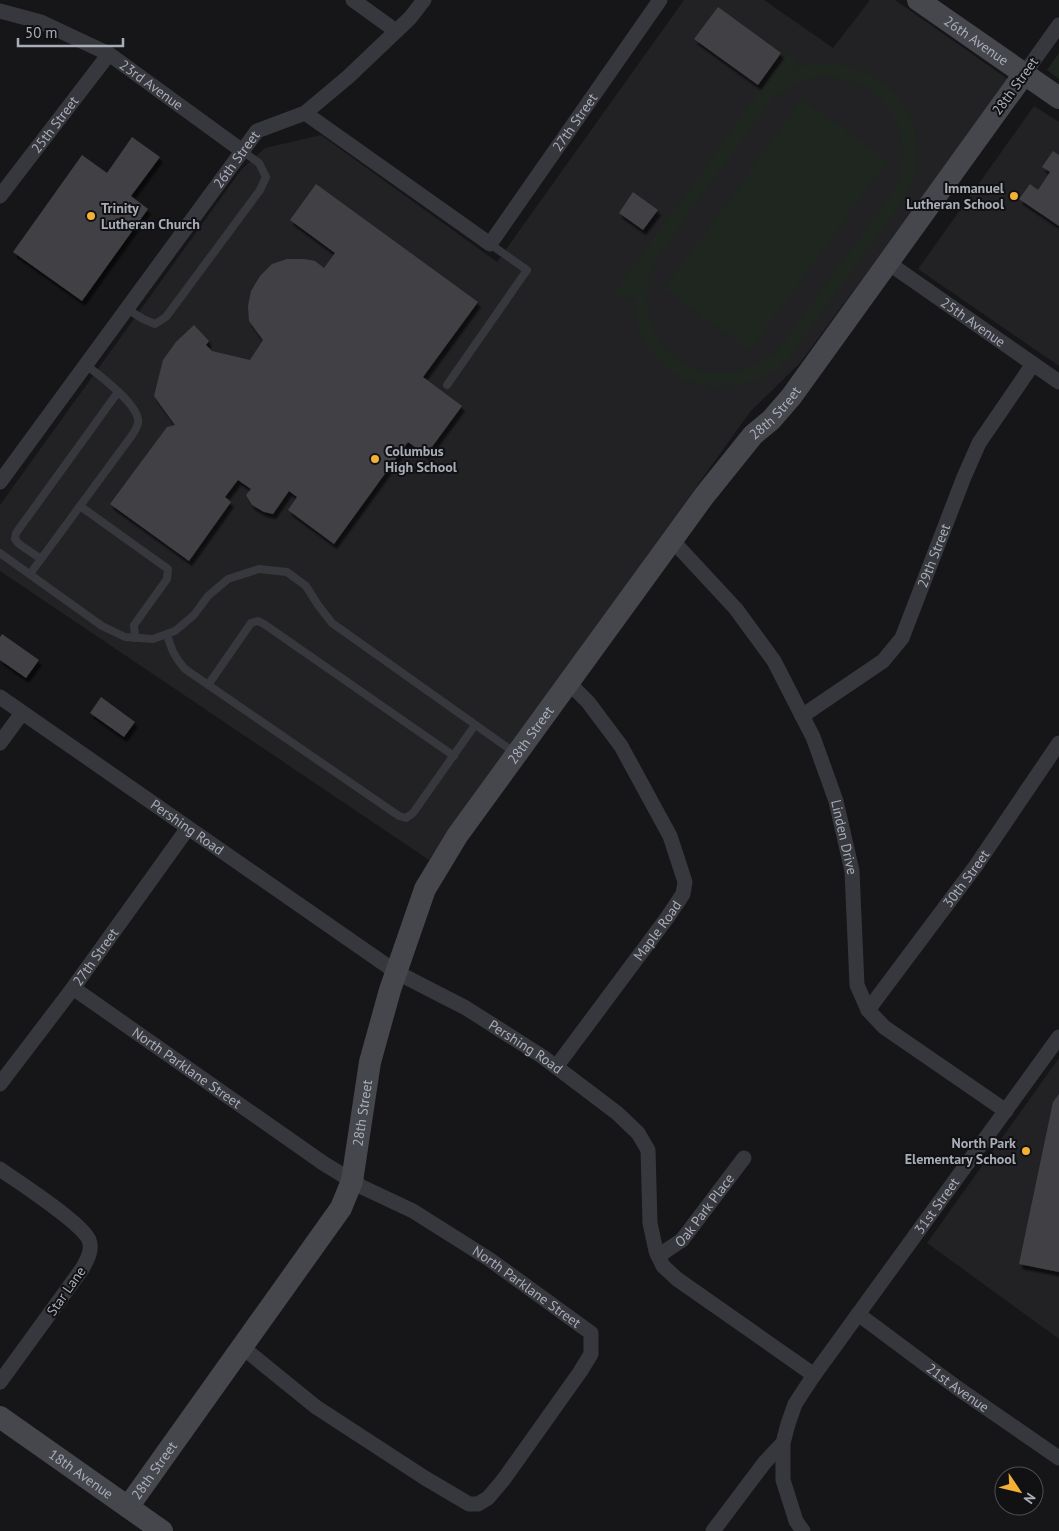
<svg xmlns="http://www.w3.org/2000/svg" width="1059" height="1531" font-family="'PT Sans',sans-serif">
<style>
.built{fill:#222225}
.green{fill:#1e261f;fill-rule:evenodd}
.building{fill:#404145;filter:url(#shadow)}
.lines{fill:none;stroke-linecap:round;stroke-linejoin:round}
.lane{stroke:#37383d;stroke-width:8}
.street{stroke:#37383d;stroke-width:15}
.secondary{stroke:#45474d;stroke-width:22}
.poi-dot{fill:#f2b134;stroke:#111113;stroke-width:2}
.labels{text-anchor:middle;stroke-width:4;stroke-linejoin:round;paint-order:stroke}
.street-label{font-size:14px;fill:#a8adb8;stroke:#111113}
.poi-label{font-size:14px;font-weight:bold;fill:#a8adb8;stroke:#111113;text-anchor:end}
</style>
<defs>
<filter id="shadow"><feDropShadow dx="3" dy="5" stdDeviation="1" flood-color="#0009"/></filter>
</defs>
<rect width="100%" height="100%" fill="#161618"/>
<!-- built -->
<g class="built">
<polygon points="684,0 764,0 833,48 870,0 895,0 1009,80 800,363 750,412 429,860 0,571 0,505 241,170 265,148 321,135 497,262"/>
<polygon points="1034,106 1059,122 1059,366 918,269"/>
<polygon points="1059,1058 1059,1339 927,1243"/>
</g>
<!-- green -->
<g class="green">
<path d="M787,53L799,61L793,69C859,46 928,97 916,168C913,182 907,194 900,206L787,361C723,416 632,378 633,292L625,301L614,293ZM827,76C886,81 918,133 895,188L777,351C710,408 620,344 655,262L772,99C789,85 805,78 827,76Z"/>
<polygon points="1059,53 1059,79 1047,70"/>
<polygon points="802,99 888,161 750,351 664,289"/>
</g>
<!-- building -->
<g class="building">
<polygon points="718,7 781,53 758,85 694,39"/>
<polygon points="132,137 160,157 131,196 148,209 82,301 13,252 82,155 107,173"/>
<polygon points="1053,151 1059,155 1059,226 1019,199 1030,184 1038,190 1050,172 1042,167"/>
<polygon points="316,184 478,302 423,377 462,406 426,455 408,442 334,544 288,510 297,497 289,491 273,514 264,512 252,505 246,495 251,489 238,480 225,497 231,502 189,561 110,504 167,427 175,425 154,396 163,360 176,342 194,325 209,341 206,345 212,351 250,360 263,340 249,321 248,306 251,291 260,276 272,264 287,259 304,259 315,261 324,268 335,253 290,220"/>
<polygon points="633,192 658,210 643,230 619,213"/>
<polygon points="2,634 39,660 26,678 0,660 0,637"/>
<polygon points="101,697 135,722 124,737 90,713"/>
<polygon points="1059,1094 1059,1272 1019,1264 1053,1102"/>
</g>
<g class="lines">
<!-- lane -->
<g class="lane">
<polyline points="127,309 143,319 155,324 166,317 260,190 266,177 259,163 241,150"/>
<polyline points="447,385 527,270 490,244"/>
<polyline points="80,506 168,569 167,579 134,625 135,638"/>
<polyline points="0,553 102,626 125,637 153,639 175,631 194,615 208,596 228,579 259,569 287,572 306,586 318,605 332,623 515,753"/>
<polyline points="41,559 19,544 15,539 16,533 118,392"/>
<path d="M30,574L130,438C133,434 137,428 138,423C141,406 99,375 86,365"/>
<path d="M167,634C171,649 175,658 185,669L399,816L406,818L413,813L475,725"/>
<polyline points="208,685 251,623 258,621 264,624 454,756"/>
</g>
<!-- street -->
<g class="street">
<polyline points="353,0 396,31"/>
<path id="s1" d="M0,11L41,22L109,54L241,150"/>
<polyline points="1024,74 1059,25"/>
<path id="s2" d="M305,113L490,244L660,0"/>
<path id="s3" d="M0,196L109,54"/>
<path id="s4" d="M887,262L1059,382"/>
<path id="s5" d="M0,482L257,131L305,113L348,77L410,18L424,0"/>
<path id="s6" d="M672,540L736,609L774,661L813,737L836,801L852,871L857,985L868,1010L884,1027L1006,1111"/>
<path id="s7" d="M0,697L396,972L466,1008L543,1057L617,1113L638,1133L648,1150L650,1223L656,1251L663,1266L677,1279L814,1375L795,1404L788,1424L783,1443V1480L796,1521L803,1531"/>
<path id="s8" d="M802,716L883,661L902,638L964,477L979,443L1033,364"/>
<polyline points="0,743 22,713"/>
<path id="s9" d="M73,988L323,1163L362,1187L413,1211L489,1259L591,1333V1354L580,1372L504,1479L488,1498L478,1504H469L425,1478L316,1407L242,1347"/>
<path id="s10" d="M868,1010L975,867L1059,743"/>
<path id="s11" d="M556,1067L667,918L683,894L685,882L670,836L621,746L588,702L568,682"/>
<path id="s12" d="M0,1084L73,988L188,828"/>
<path d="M0,1169C18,1182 81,1222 89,1240C93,1250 87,1260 82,1269L0,1382"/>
<path id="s13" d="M658,1256L682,1240L744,1158"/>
<path id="s14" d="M858,1314L956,1387L1059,1458"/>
<path id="s15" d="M814,1375L1059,1037"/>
<polyline points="713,1531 765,1462 783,1443"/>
</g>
<!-- secondary -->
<g class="secondary">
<path id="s16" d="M918,0L1059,98"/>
<path id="s17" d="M0,1417L162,1531"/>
<path id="s18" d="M128,1507L341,1208L352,1181L370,1062L390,990L425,889L457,836L704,496L753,435L771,420L791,397L1024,74"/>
</g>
</g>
<!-- markers -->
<g class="poi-dot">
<circle cx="1014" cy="196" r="5"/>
<circle cx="91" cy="216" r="5"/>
<circle cx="375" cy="459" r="5"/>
<circle cx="1026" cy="1151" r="5"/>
</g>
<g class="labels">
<!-- street labels -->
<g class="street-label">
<text dy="5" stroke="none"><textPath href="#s16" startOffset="71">26th Avenue</textPath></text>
<text dy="5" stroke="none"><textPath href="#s1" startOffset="170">23rd Avenue</textPath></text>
<text transform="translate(1015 86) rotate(-54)" y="5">28th Street</text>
<text dy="5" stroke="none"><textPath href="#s2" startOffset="375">27th Street</textPath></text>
<text dy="5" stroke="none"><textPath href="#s3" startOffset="90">25th Street</textPath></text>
<text dy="5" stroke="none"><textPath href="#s5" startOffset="400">26th Street</textPath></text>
<text dy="5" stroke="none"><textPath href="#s4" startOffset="105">25th Avenue</textPath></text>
<text dy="5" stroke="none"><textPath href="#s18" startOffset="1290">28th Street</textPath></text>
<text dy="5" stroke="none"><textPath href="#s8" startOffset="216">29th Street</textPath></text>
<text dy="5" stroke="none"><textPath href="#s18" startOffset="885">28th Street</textPath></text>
<text dy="5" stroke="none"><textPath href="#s7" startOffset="228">Pershing Road</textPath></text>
<text dy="5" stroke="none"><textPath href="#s6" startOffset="349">Linden Drive</textPath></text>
<text dy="5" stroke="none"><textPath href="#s10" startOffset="164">30th Street</textPath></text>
<text dy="5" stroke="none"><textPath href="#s11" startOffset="170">Maple Road</textPath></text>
<text dy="5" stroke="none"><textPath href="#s12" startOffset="159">27th Street</textPath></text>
<text dy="5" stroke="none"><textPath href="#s7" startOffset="632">Pershing Road</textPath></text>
<text dy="5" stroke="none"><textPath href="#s9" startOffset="139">North Parklane Street</textPath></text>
<text dy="5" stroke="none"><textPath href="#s18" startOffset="465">28th Street</textPath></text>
<text dy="5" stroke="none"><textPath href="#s15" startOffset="209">31st Street</textPath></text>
<text dy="5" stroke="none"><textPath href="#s13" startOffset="66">Oak Park Place</textPath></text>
<text dy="5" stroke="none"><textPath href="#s9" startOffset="544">North Parklane Street</textPath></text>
<text transform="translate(66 1291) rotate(-55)" y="5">Star Lane</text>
<text dy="5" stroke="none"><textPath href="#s14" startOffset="124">21st Avenue</textPath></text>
<text dy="5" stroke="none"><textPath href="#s18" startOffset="45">28th Street</textPath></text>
<text dy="5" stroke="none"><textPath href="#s17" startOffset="99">18th Avenue</textPath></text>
</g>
<!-- poi labels -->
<g class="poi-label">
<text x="1004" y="193">Immanuel<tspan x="1004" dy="16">Lutheran School</tspan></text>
<text x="101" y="213" text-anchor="start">Trinity<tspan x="101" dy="16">Lutheran Church</tspan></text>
<text x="385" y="456" text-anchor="start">Columbus<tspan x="385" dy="16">High School</tspan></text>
<text x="1016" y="1148">North Park<tspan x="1016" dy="16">Elementary School</tspan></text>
</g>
</g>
<!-- north arrow -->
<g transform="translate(1019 1491) rotate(125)"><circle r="24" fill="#111113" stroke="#4d4f55"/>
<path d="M0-4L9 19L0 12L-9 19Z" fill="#f2b134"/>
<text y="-8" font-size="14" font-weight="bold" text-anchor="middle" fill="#a8adb8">N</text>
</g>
<!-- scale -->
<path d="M18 38v8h105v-8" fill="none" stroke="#a8adb8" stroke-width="2.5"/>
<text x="25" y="38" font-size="15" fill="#a8adb8" stroke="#111113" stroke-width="4" paint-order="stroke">50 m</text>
</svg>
